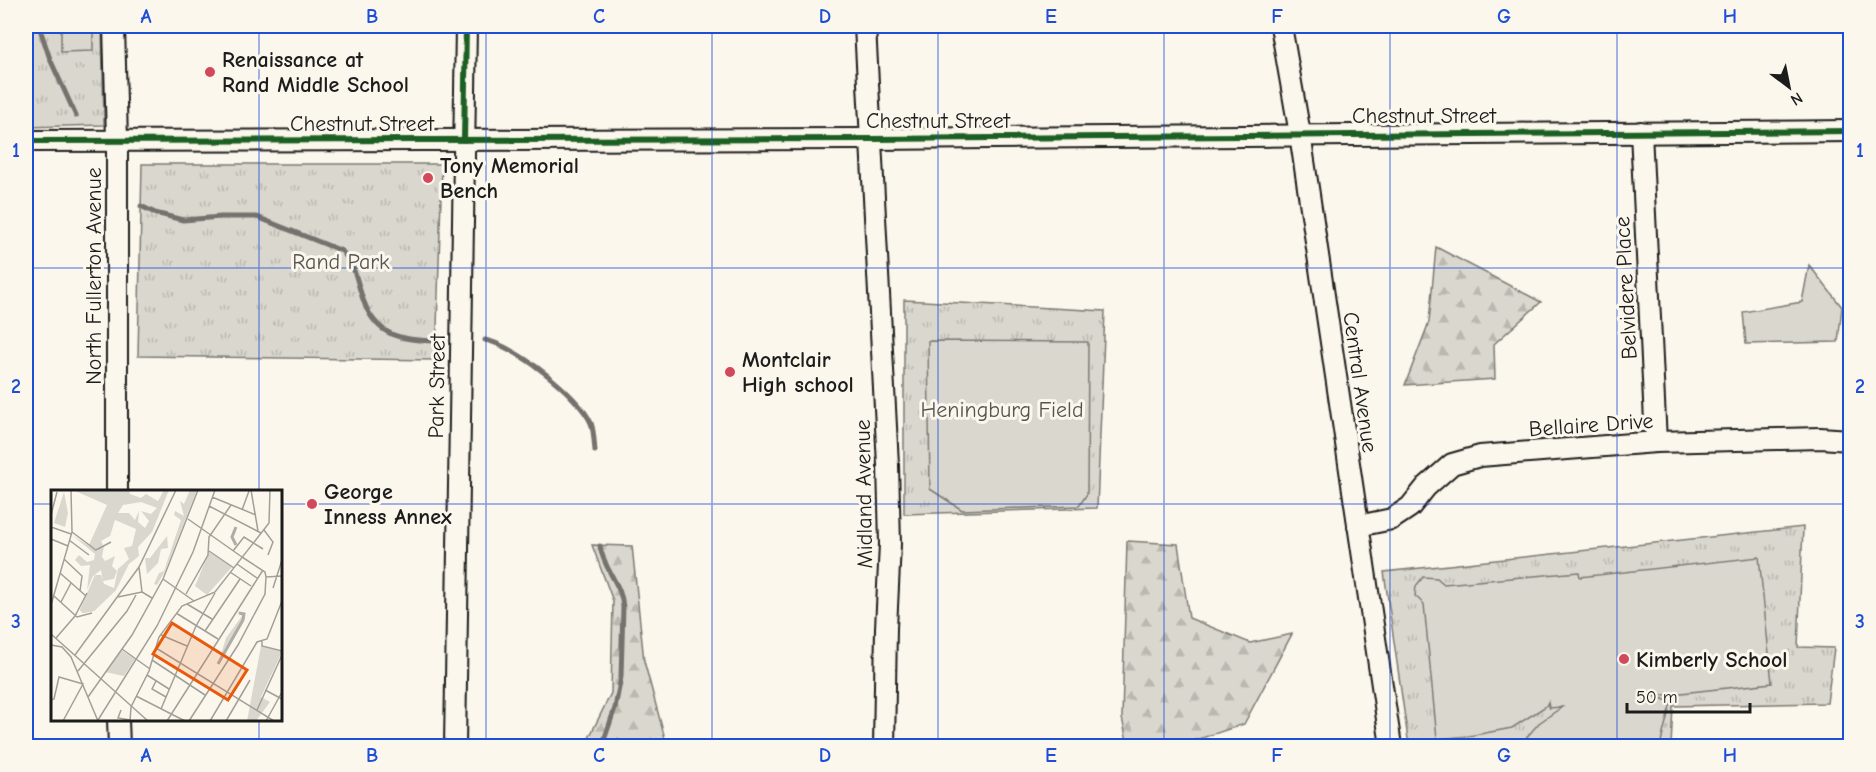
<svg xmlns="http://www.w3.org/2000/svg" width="1876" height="772" font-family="'Comic Neue',sans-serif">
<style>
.forest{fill:url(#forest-firs);stroke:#7b7a75;stroke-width:1.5}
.park{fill:url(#park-tufts);stroke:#7b7a75;stroke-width:1.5}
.pitch{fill:#dad7ce;stroke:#7b7a75;stroke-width:1.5}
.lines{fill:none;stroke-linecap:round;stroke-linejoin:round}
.stream{stroke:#74726e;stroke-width:5}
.minor-casing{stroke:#1c1c1c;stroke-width:24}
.minor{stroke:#fbf7ec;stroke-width:20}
.cycleway-casing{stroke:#fbf7ec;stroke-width:10}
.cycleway{stroke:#1b5e20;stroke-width:6}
.grid{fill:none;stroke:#1d4ed8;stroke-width:1.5;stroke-opacity:0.55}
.poi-dot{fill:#d1495b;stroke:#fbf7ec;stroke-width:2}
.labels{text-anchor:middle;stroke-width:6;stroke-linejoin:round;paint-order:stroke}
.poi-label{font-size:22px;font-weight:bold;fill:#1c1c1c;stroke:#fbf7ec;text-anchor:start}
.street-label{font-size:22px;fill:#1c1c1c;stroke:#fbf7ec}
.park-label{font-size:22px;fill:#555451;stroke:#fbf7ec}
.inset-river{fill:none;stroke:#afaca5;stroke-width:3}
.inset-road{fill:none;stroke:#a29f99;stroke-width:1.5}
.view{fill:#e8590c;fill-opacity:0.15;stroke:#e8590c;stroke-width:3}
.inset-edge{fill:none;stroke:#1c1c1c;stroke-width:3}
.neatline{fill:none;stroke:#1d4ed8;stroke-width:2}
.grid-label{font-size:20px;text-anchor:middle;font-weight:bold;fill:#1d4ed8}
</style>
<defs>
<pattern id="forest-firs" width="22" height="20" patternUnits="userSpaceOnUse" patternTransform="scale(1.5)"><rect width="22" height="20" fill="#dad7ce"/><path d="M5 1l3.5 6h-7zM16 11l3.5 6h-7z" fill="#bab8b0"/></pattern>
<pattern id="park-tufts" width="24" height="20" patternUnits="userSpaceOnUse" patternTransform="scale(1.5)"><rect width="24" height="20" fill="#dad7ce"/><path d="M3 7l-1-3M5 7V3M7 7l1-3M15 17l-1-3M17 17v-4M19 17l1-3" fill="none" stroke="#bab8b0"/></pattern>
</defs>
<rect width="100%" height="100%" fill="#fbf7ec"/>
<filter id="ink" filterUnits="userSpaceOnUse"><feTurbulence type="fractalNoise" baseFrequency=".0167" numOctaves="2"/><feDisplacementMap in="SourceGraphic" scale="12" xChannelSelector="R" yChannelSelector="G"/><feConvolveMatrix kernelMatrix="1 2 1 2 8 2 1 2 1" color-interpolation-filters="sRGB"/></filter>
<g filter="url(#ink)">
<!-- forest -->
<g class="forest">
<polygon points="1436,247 1541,302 1494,344 1495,379 1405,385 1429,322"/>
<polygon points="1127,541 1178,544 1189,618 1250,643 1292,634 1244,724 1178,746 1128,746 1122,718"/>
<polygon points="592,545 632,546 644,661 667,746 587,746 587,742 611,693 613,601"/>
</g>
<!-- park -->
<g class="park">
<polygon points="26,26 102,26 104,125 26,127"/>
<polygon points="142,164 442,164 436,360 138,356"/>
<polygon points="904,300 1105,311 1097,508 904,514"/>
<polygon points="1803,527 1798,647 1834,648 1827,703 1673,706 1671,746 1409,746 1384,572"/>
</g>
<!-- pitch -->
<g class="pitch">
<polygon points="61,26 93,26 93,51 61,52"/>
<polygon points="1809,265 1842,307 1838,342 1746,344 1743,312 1802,302"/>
<polygon points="928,341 1088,342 1087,494 1079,506 962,510 930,489"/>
<polygon points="1759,557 1772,683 1654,696 1671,702 1660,746 1519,746 1539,723 1562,707 1549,708 1548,702 1546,706 1512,728 1469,736 1437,739 1424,604 1415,596 1416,586 1423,577 1437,578 1444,584 1579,572 1580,577"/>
</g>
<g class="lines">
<!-- stream -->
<g class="stream">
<polyline points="39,26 50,59 76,116"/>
<path d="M141,206L155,213L183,220L221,217H257L342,251C357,269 356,281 364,302C377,337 402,340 435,341"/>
<path d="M485,340C514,345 579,395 591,423C594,431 594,441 595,451"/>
<path d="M600,546C603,569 622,584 623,607L621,677L615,708L602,746"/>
</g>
<defs>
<g id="minor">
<polyline points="114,26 117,141 117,491"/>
<polyline points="865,26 888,465 890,544 886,628 884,746"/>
<polyline points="1281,26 1300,134 1391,746"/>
<polyline points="1641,132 1656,442"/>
<polyline points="26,141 871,139 1850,131"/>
<polyline points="1358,526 1392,519 1410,507 1426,487 1452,464 1480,456 1656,442 1820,438 1850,440"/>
<polyline points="118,720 119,746"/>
<polyline points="455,746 466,26"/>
</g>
</defs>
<!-- minor casing -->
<use href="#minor" class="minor-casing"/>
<!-- minor -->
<use href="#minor" class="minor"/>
<defs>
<g id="cycleway">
<polyline points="464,140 466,26"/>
<polyline points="26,141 871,139 1850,131"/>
</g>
</defs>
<!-- cycleway casing -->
<use href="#cycleway" class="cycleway-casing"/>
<!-- cycleway -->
<use href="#cycleway" class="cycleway"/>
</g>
</g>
<!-- grid -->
<path class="grid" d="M259,26V491M486,26V746M712,26V746M938,26V746M1164,26V746M1390,26V746M1617,26V746M26,268H1850M26,504H52M280,504H1850M259,720V746"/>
<!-- markers -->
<g class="poi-dot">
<circle cx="210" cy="72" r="6"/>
<circle cx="428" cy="178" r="6"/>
<circle cx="730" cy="372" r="6"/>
<circle cx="312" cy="504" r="6"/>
<circle cx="1624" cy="659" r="6"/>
</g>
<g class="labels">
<!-- poi labels -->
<g class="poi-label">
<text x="222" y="67">Renaissance at<tspan x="222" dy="25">Rand Middle School</tspan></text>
<text x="440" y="173">Tony Memorial<tspan x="440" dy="25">Bench</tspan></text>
<text x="742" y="367">Montclair<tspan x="742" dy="25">High school</tspan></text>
<text x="324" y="499">George<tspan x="324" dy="25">Inness Annex</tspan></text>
<text x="1636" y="667">Kimberly School</text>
</g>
<!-- street labels -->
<g class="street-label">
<text x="1424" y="123">Chestnut Street</text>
<text x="938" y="128">Chestnut Street</text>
<text x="362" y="131">Chestnut Street</text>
<text transform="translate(93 276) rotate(-90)" y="8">North Fullerton Avenue</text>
<text transform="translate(1625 288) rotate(-93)" y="8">Belvidere Place</text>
<text transform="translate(1361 382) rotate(82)" y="8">Central Avenue</text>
<text transform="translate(436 386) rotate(-89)" y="8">Park Street</text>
<text transform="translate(1591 424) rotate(-4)" y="8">Bellaire Drive</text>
<text transform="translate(863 494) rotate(-91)" y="8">Midland Avenue</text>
</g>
<!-- park labels -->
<g class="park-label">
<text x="341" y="269">Rand Park</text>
<text x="1002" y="417">Heningburg Field</text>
</g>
</g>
<!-- overview -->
<g transform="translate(51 490)">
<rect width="231" height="231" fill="#fbf7ec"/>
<path d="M139,0H146L114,81L106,95L103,94L108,83L113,81L130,30L123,25L124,21L133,26L129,11L133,14ZM70,160L84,169L73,186L54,182Z" fill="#dad7ce"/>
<path d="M22,0H78L79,4L90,8L95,4L107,11L113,0H118L101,42L87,57L88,66L78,74L65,100L43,121L32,123L29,120L44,85H50L54,97L53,94L63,98L67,79L78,69L73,58L81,56L85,39L64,30L59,46L50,51L52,55L47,60L38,55L56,15ZM90,12L106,18L100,24L90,21L98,31L94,38L87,32L88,21L84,30L78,23H67L72,15ZM13,2L17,23L14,37L3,33ZM21,45L46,61L53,56L51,67L54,71L64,66L61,76L66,81L63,89L52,91L50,80L42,86L36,100L39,75L30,76L24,70L28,65L36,72L43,70L44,64ZM116,46L117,58L110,59L107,73L96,84L94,68H99ZM185,121L193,124V130L167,174L175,148L191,126Z" fill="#dad7ce" fill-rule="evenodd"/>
<path d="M158,62L181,77L156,105L144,96ZM44,85H50L51,93L65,100L43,121L32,123L29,120ZM210,156L231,162L210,207L219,212L205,231H196Z" fill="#dad7ce"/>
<path d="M211,162L227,168L223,177L218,168L214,170L215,188L210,191L206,186Z" fill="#dad7ce"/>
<path class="inset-river" d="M185,37L181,47L185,55M167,174L192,130L193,124L188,123"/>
<path class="inset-road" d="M200,0L207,41M161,7L205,25M158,16L210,43M191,20L198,1M0,25L6,2M137,29L191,67M0,37L20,44M213,40L222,52L217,65M21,42L45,60L60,52M0,49L17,56M18,50L38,65M158,61L183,78M182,61L193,47L212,59M191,67L214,82L215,87L231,86M13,69L31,86L29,101M186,74L206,88M88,77L91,102L101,108M179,82L200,96M9,83L35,106M112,89L143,111M222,98L231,70M135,104L157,65L158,47L180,15M3,106L26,127L41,123M67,107L91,102M10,112L20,93M136,114L161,129M0,115L21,42L20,0M125,123L167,149M154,141L189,89M0,144L97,231M110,145L136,156M5,148L24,126L36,103M211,151V156L231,161M0,155L11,157L20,167L47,231M105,158L223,231M71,159L99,179M24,165L88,77L125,0M101,170L154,205M27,181L76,121L85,105M96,185L118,199M105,191L101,199L115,207M214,200L231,209M85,206L134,231M37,207L81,145L112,89L147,0M0,210L3,209L8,187L32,194L12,231M110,219L145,136L164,103M70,220L67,228L79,230M206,220L231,165M47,230L106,136L142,62L164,0M79,231L80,217L98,181L108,147L131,116L164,102L218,33L219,0M116,231L212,80M138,231L187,155L214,104L215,87M159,231L206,152L216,149L231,111M175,231L199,190M215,231L231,202"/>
<path class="view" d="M121,133L196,180L177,210L102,164Z"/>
<rect width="231" height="231" class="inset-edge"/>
</g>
<!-- margin -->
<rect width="1876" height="772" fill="none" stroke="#fbf7ec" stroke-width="66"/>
<!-- north arrow -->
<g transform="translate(1789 87) rotate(148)" stroke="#fbf7ec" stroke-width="4.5" paint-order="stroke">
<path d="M0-4.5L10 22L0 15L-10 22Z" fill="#1c1c1c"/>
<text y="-9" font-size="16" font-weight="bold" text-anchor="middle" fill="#1c1c1c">N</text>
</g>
<!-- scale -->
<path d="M1627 703v9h123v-9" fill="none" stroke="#1c1c1c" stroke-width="3"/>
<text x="1636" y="703" font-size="18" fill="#1c1c1c" stroke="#fbf7ec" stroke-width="4.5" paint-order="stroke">50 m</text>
<rect x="33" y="33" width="1810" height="706" class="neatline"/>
<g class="grid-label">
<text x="146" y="23">A</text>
<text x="372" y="23">B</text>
<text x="599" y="23">C</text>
<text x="825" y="23">D</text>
<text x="1051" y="23">E</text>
<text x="1277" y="23">F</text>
<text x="1504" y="23">G</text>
<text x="1730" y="23">H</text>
<text x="16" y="157">1</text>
<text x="1860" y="157">1</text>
<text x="16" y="393">2</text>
<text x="1860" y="393">2</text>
<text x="16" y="628">3</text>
<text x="1860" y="628">3</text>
<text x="146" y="762">A</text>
<text x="372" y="762">B</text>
<text x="599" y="762">C</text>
<text x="825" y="762">D</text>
<text x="1051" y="762">E</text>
<text x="1277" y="762">F</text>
<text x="1504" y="762">G</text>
<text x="1730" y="762">H</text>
</g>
</svg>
